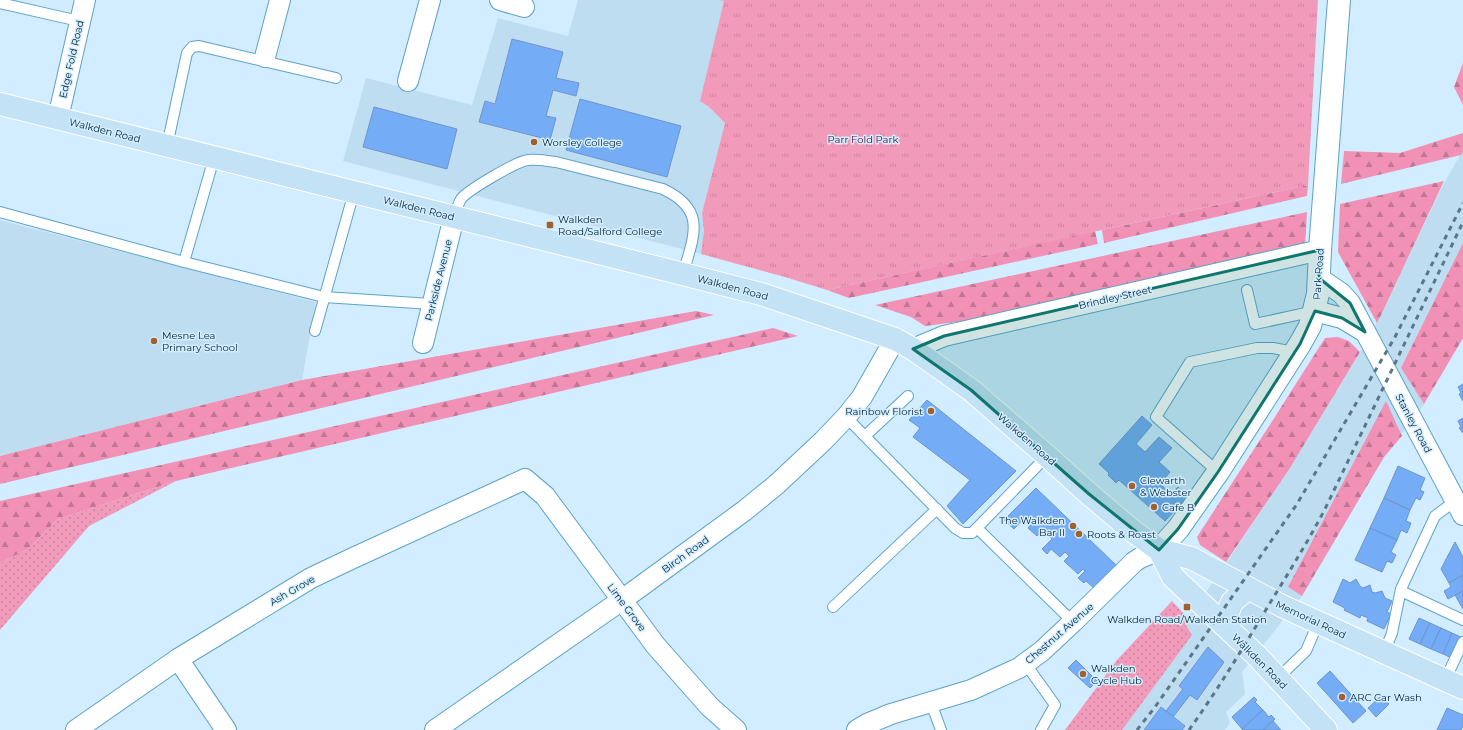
<svg xmlns="http://www.w3.org/2000/svg" width="1463" height="730" font-family="Montserrat,sans-serif">
<style>
.built{fill:#bfddf0}
.grass{fill:url(#grass-dots)}
.forest{fill:url(#forest-firs)}
.park{fill:url(#park-tufts)}
.building{fill:#75acf6;stroke:#6d95cc}
.lines{fill:none;stroke-linecap:round;stroke-linejoin:round}
.lane-casing{stroke:#5da2cb;stroke-width:12}
.street-casing{stroke:#5da2cb;stroke-width:22}
.secondary-casing{stroke:#5da2cb;stroke-width:24}
.primary-casing{stroke:#fff;stroke-width:24}
.lane{stroke:#fff;stroke-width:10}
.street{stroke:#fff;stroke-width:20}
.secondary{stroke:#fff;stroke-width:22}
.primary{stroke:#c3e2f5;stroke-width:22}
.rail{stroke:#5a7788;stroke-width:3;stroke-dasharray:5 5;stroke-linecap:butt}
.marked{fill:#0f766e;fill-opacity:0.2;stroke:#0f766e;stroke-width:3;stroke-linejoin:round}
.poi-dot{fill:#a1602c;stroke:#d2edff;stroke-width:1.5}
.labels{text-anchor:middle;stroke-width:3;stroke-linejoin:round;paint-order:stroke}
.street-label{font-size:10px;fill:#072535;stroke:#d2edff}
.park-label{font-size:10px;fill:#5e0734;stroke:#d2edff}
.poi-label{font-size:10px;fill:#072535;stroke:#d2edff;text-anchor:start}
</style>
<defs>
<pattern id="grass-dots" width="8" height="8" patternUnits="userSpaceOnUse"><rect width="8" height="8" fill="#f19aba"/><path d="M2 2h.1M6 6h.1" fill="none" stroke="#cd85a0" stroke-width="1.8" stroke-linecap="round"/></pattern>
<pattern id="forest-firs" width="22" height="20" patternUnits="userSpaceOnUse"><rect width="22" height="20" fill="#f191b5"/><path d="M5 1l3.5 6h-7zM16 11l3.5 6h-7z" fill="#c17694"/></pattern>
<pattern id="park-tufts" width="24" height="20" patternUnits="userSpaceOnUse"><rect width="24" height="20" fill="#f19aba"/><path d="M3 7l-1-3M5 7V3M7 7l1-3M15 17l-1-3M17 17v-4M19 17l1-3" fill="none" stroke="#cd85a0"/></pattern>
</defs>
<rect width="100%" height="100%" fill="#d2edff"/>
<!-- built -->
<g class="built">
<polygon points="578,0 719,0 725,1 700,101 709,107 725,123 702,213 704,231 701,254 343,161 366,78 472,105 498,18 568,36"/>
<polygon points="1463,150 1463,338 1424,404 1384,457 1302,596 1242,672 1245,694 1226,712 1230,722 1225,730 1109,730 1227,562 1290,468 1355,361 1382,313 1443,185"/>
<polygon points="0,220 316,302 302,380 0,456"/>
</g>
<!-- grass -->
<g class="grass">
<polygon points="176,481 89,526 0,630 0,563 28,549 58,519"/>
<polygon points="1172,601 1188,618 1185,624 1192,635 1122,730 1065,730 1117,660"/>
</g>
<!-- forest -->
<g class="forest">
<polygon points="1463,63 1463,105 1454,87"/>
<polygon points="1463,133 1463,152 1461,155 1341,184 1344,151 1400,153"/>
<polygon points="1444,181 1382,313 1377,323 1338,252 1340,204"/>
<polygon points="1308,185 1307,196 1104,243 1102,230"/>
<polygon points="1307,212 1305,248 980,319 925,326 911,317 875,305"/>
<polygon points="1095,231 1098,244 849,298 827,290"/>
<polygon points="1463,243 1463,338 1424,404 1401,368"/>
<polygon points="696,311 714,315 0,484 0,456 302,380"/>
<polygon points="773,328 798,336 176,481 58,519 28,549 0,563 0,501"/>
<polygon points="1338,337 1349,341 1360,352 1290,468 1226,562 1200,545 1197,537 1271,423 1325,338"/>
<polygon points="1386,401 1402,436 1384,457 1302,596 1288,587"/>
</g>
<!-- park -->
<polygon class="park" points="719,0 1318,0 1308,185 827,290 785,277 701,254 704,231 702,213 725,123 709,107 700,101 724,1"/>
<!-- building -->
<g class="building">
<polygon points="512,39 563,52 556,78 579,83 576,96 553,90 546,116 556,118 550,140 479,122 485,101 495,104"/>
<polygon points="580,99 681,126 667,177 566,150"/>
<polygon points="374,107 457,129 447,169 363,147"/>
<polygon points="1463,384 1463,401 1459,394 1461,393 1458,387"/>
<polygon points="927,400 1016,471 963,524 947,506 970,480 913,437 920,428 909,420"/>
<polygon points="1142,416 1152,425 1136,444 1145,452 1159,437 1172,448 1159,462 1170,472 1160,484 1171,494 1178,487 1188,496 1165,521 1119,480 1116,483 1108,475 1109,473 1099,464"/>
<polygon points="1463,418 1463,433 1459,428 1461,427 1458,421"/>
<polygon points="1398,466 1425,478 1420,490 1424,492 1420,500 1416,498 1410,510 1384,498"/>
<polygon points="1036,488 1117,566 1095,589 1086,581 1084,583 1078,578 1085,571 1083,569 1078,574 1064,561 1069,556 1065,552 1060,557 1051,549 1047,554 1042,549 1052,539 1043,530 1037,536 1028,528 1033,522 1026,516 1014,529 1004,520"/>
<polygon points="1384,498 1410,510 1406,521 1411,523 1407,533 1401,530 1397,540 1370,528"/>
<polygon points="1370,528 1397,540 1391,552 1396,555 1392,563 1387,561 1382,572 1355,560"/>
<polygon points="1455,542 1463,557 1463,575 1449,583 1441,569"/>
<polygon points="1463,575 1463,591 1448,599 1444,591 1451,587 1449,583"/>
<polygon points="1343,579 1350,583 1356,579 1360,586 1363,588 1370,585 1372,592 1375,593 1382,591 1385,598 1392,601 1387,612 1391,614 1384,629 1367,621 1368,618 1361,615 1360,618 1344,610 1345,608 1333,602"/>
<polygon points="1463,591 1463,609 1455,595"/>
<polygon points="1419,618 1430,623 1420,644 1409,639"/>
<polygon points="1430,623 1441,628 1431,649 1420,644"/>
<polygon points="1441,628 1452,633 1443,654 1431,649"/>
<polygon points="1452,633 1463,638 1454,659 1443,654"/>
<polygon points="1208,647 1224,662 1197,700 1190,695 1173,717 1166,711 1183,689 1179,686"/>
<polygon points="1076,660 1097,681 1090,688 1068,668"/>
<polygon points="1330,671 1366,711 1353,723 1317,683"/>
<polygon points="1381,696 1389,704 1376,717 1368,708"/>
<polygon points="1254,697 1257,700 1255,702 1263,710 1242,729 1232,717"/>
<polygon points="1161,707 1185,726 1182,730 1144,730"/>
<polygon points="1447,708 1463,715 1463,726 1461,730 1437,730"/>
<polygon points="1263,710 1269,717 1271,715 1275,719 1263,730 1243,730 1242,729"/>
<polygon points="1273,721 1281,730 1263,730"/>
</g>
<g class="lines">
<defs>
<g id="lane">
<polyline points="0,3 79,21"/>
<polyline points="167,146 187,53 192,47 199,46 336,78"/>
<polyline points="0,212 184,262 324,297 432,304"/>
<path d="M454,217C456,212 458,204 461,199C468,190 517,161 528,160C537,159 547,161 556,162L663,189C707,210 694,235 683,274"/>
<polyline points="184,262 214,158"/>
<polyline points="1247,290 1255,324 1315,311"/>
<polyline points="315,331 354,192"/>
<polyline points="846,417 955,528 963,533 972,533 1047,456"/>
<polyline points="865,436 908,396"/>
<polyline points="1218,472 1156,417 1190,362 1257,348 1273,348 1294,352"/>
<polyline points="977,528 1073,622"/>
<polyline points="1401,591 1463,620"/>
<polyline points="833,607 937,509"/>
<polyline points="1384,653 1392,633 1401,589 1435,516 1455,501"/>
<polyline points="1025,663 1055,705 1041,730"/>
<polyline points="1278,678 1306,651 1318,623"/>
<polyline points="1445,680 1463,642"/>
<polyline points="931,703 941,730"/>
</g>
<g id="street">
<polyline points="500,0 524,7"/>
<polyline points="265,57 280,0"/>
<polyline points="408,81 430,0"/>
<polyline points="58,118 85,0"/>
<polyline points="1319,278 1341,293 1350,303 1463,515"/>
<polyline points="1315,311 1342,318 1365,332"/>
<polyline points="423,343 454,217"/>
<polyline points="913,349 944,336 1320,250"/>
<polyline points="178,659 226,730"/>
<polyline points="76,730 178,659 311,578 351,559 525,479 545,496 656,646 710,707 736,730"/>
<polyline points="435,730 622,600 744,511 776,485 823,441 846,417 862,397 895,339"/>
<polyline points="857,730 867,724 891,714 971,690 1019,668 1042,651 1073,622 1134,562 1140,558 1159,550"/>
</g>
<polyline id="secondary" points="1159,550 1178,529 1218,472 1300,344 1310,326 1318,294 1320,250 1339,0"/>
<g id="primary">
<polyline points="0,104 683,274 761,294 895,339 913,349 971,390 1047,456 1089,494 1134,532 1159,550 1173,577 1257,656 1326,730"/>
<polyline points="1159,550 1191,558 1282,606 1463,688"/>
<polyline points="1223,624 1232,602 1248,588"/>
</g>
</defs>
<!-- lane casing -->
<use href="#lane" class="lane-casing"/>
<!-- street casing -->
<use href="#street" class="street-casing"/>
<!-- secondary casing -->
<use href="#secondary" class="secondary-casing"/>
<!-- primary casing -->
<use href="#primary" class="primary-casing"/>
<!-- lane -->
<use href="#lane" class="lane"/>
<!-- street -->
<use href="#street" class="street"/>
<!-- secondary -->
<use href="#secondary" class="secondary"/>
<!-- primary -->
<use href="#primary" class="primary"/>
<!-- rail -->
<g class="rail">
<polyline points="1137,730 1155,707 1297,504 1395,337 1463,203"/>
<path d="M1189,730C1219,688 1246,643 1273,598C1291,569 1308,541 1324,511L1463,222"/>
</g>
</g>
<!-- marked area -->
<path class="marked" d="M1320,250L1319,278L1350,303L1365,332L1342,318L1315,311L1300,344L1218,472L1178,529L1159,550L1089,494L971,390L913,349L944,336Z"/>
<!-- markers -->
<g class="poi-dot">
<circle cx="534" cy="142" r="4"/>
<rect x="546" y="221" width="8" height="8" rx="2"/>
<circle cx="154" cy="341" r="4"/>
<circle cx="931" cy="411" r="4"/>
<circle cx="1132" cy="486" r="4"/>
<circle cx="1154" cy="507" r="4"/>
<circle cx="1073" cy="526" r="4"/>
<circle cx="1079" cy="534" r="4"/>
<rect x="1183" y="603" width="8" height="8" rx="2"/>
<circle cx="1083" cy="674" r="4"/>
<circle cx="1342" cy="697" r="4"/>
</g>
<g class="labels">
<!-- street labels -->
<g class="street-label">
<text transform="translate(71 59) rotate(-77)" y="4">Edge Fold Road</text>
<text transform="translate(105 130) rotate(14)" y="4">Walkden Road</text>
<text transform="translate(419 208) rotate(14)" y="4">Walkden Road</text>
<text transform="translate(1318 274) rotate(-86)" y="4">Park Road</text>
<text transform="translate(438 280) rotate(-76)" y="4">Parkside Avenue</text>
<text transform="translate(733 287) rotate(15)" y="4">Walkden Road</text>
<text transform="translate(1115 297) rotate(-13)" y="4">Brindley Street</text>
<text transform="translate(1414 423) rotate(62)" y="4">Stanley Road</text>
<text transform="translate(1027 439) rotate(41)" y="4">Walkden Road</text>
<text transform="translate(685 554) rotate(-36)" y="4">Birch Road</text>
<text transform="translate(292 590) rotate(-30)" y="4">Ash Grove</text>
<text transform="translate(627 607) rotate(53)" y="4">Lime Grove</text>
<text transform="translate(1311 619) rotate(25)" y="4">Memorial Road</text>
<text transform="translate(1059 633) rotate(-41)" y="4">Chestnut Avenue</text>
<text transform="translate(1260 661) rotate(45)" y="4">Walkden Road</text>
</g>
<!-- park labels -->
<g class="park-label">
<text x="863" y="143">Parr Fold Park</text>
</g>
<!-- poi labels -->
<g class="poi-label">
<text x="542" y="146">Worsley College</text>
<text x="558" y="223">Walkden<tspan x="558" dy="12">Road/Salford College</tspan></text>
<text x="162" y="339">Mesne Lea<tspan x="162" dy="12">Primary School</tspan></text>
<text x="923" y="415" text-anchor="end">Rainbow Florist</text>
<text x="1140" y="484">Clewarth<tspan x="1140" dy="12">&amp; Webster</tspan></text>
<text x="1162" y="511">Cafe B</text>
<text x="1065" y="524" text-anchor="end">The Walkden<tspan x="1065" dy="12">Bar II</tspan></text>
<text x="1087" y="538">Roots &amp; Roast</text>
<text x="1187" y="623" text-anchor="middle">Walkden Road/Walkden Station</text>
<text x="1091" y="672">Walkden<tspan x="1091" dy="12">Cycle Hub</tspan></text>
<text x="1350" y="701">ARC Car Wash</text>
</g>
</g>
</svg>
